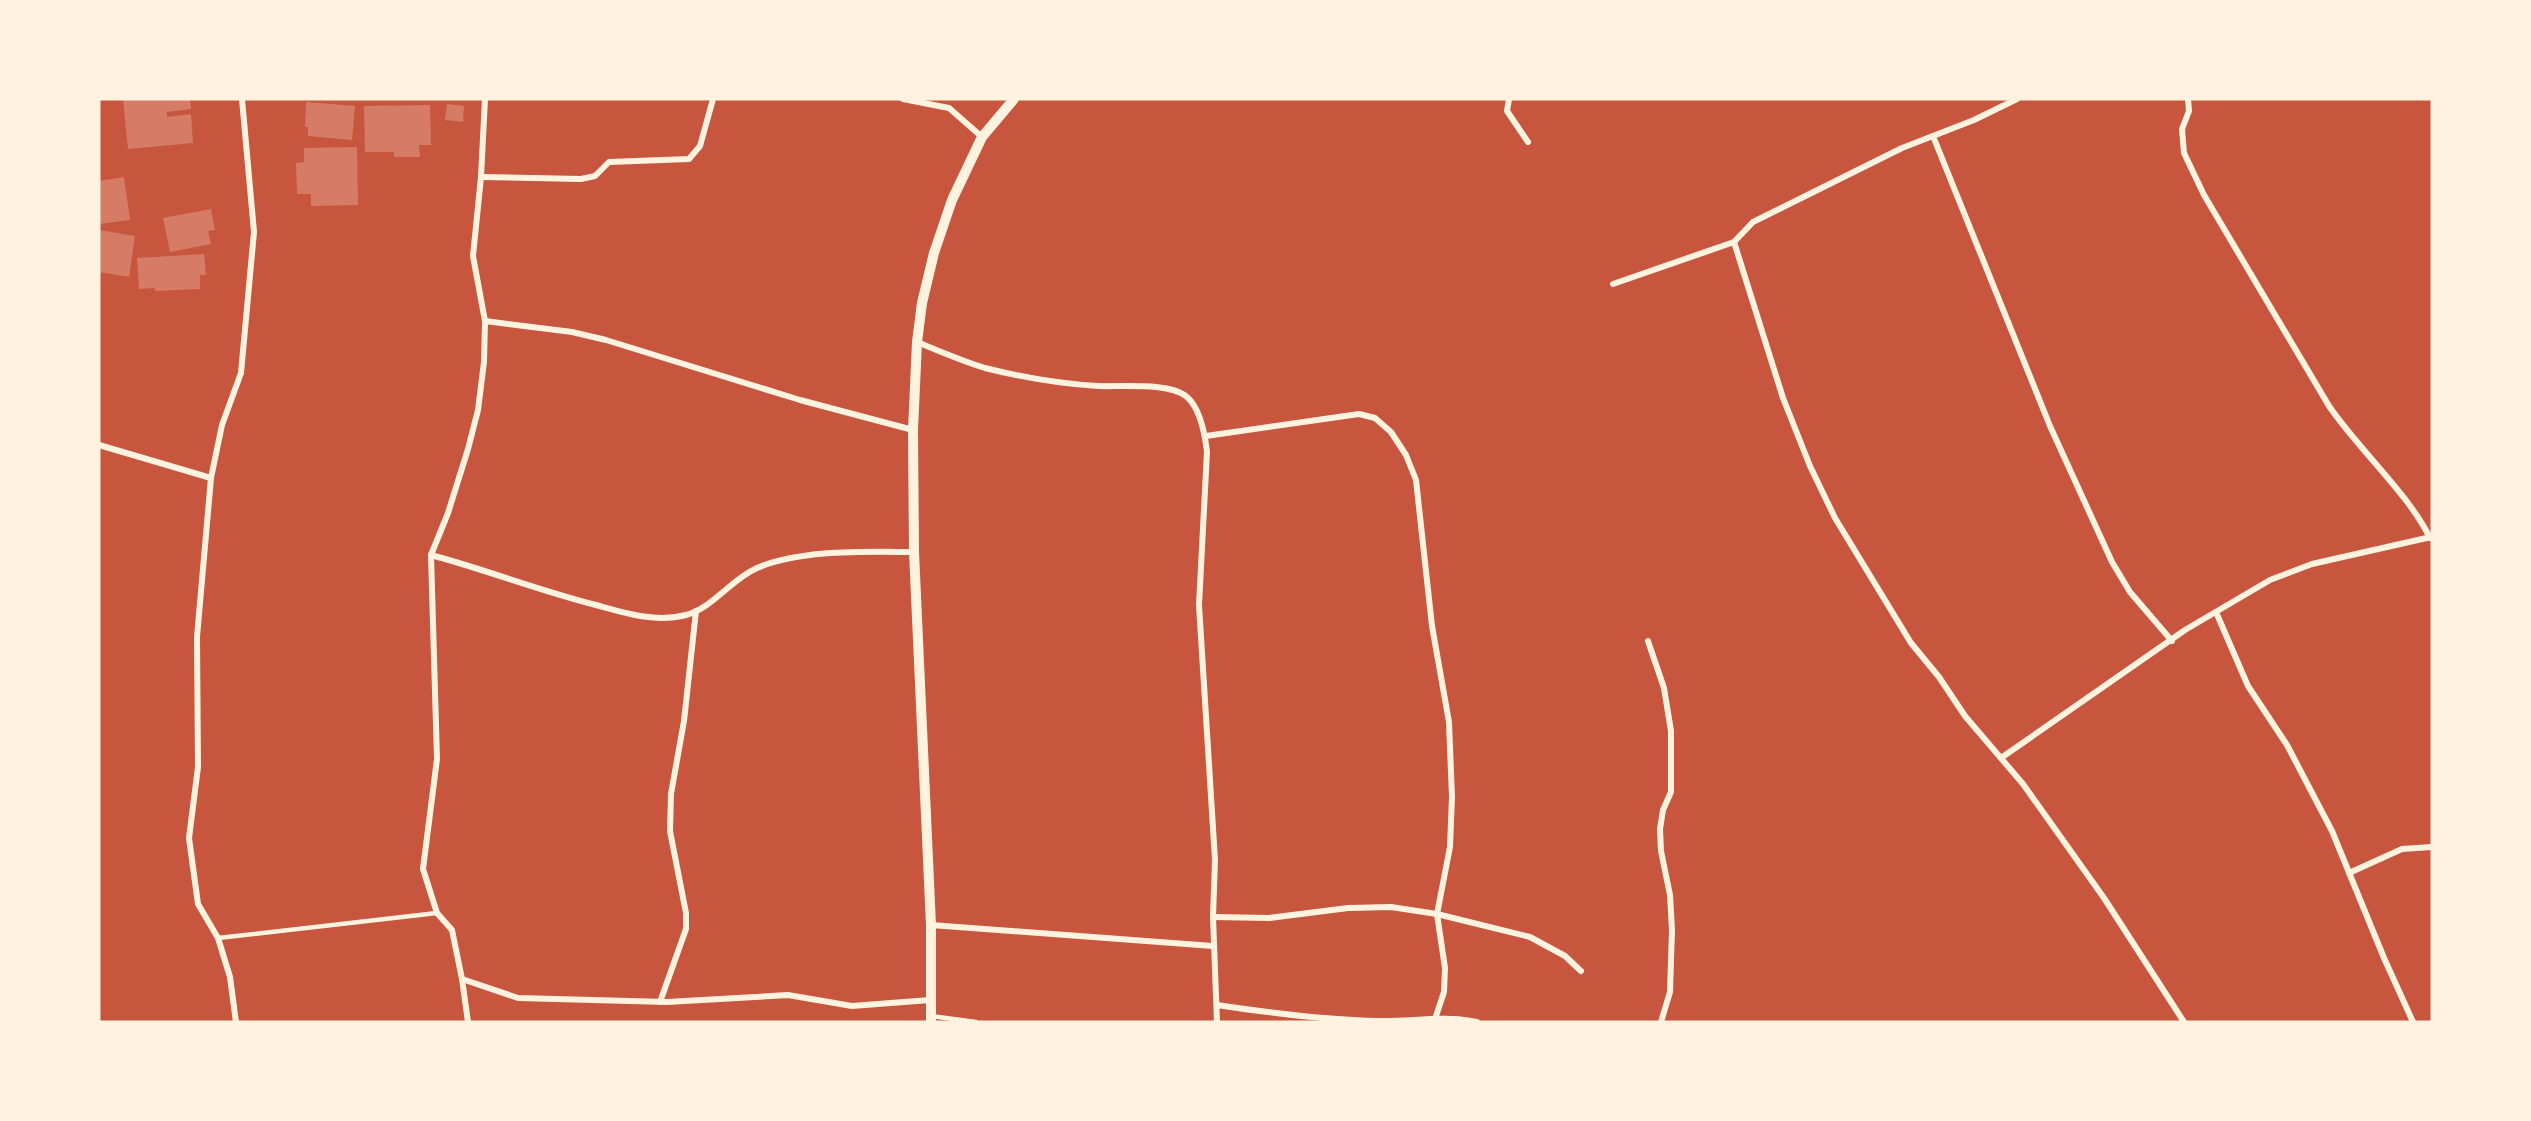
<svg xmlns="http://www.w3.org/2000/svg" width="2531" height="1121" font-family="Rubik,sans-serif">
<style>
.building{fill:#d67c66}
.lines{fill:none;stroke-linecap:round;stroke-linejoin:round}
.service{stroke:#fff3e0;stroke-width:4.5}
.minor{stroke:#fff3e0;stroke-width:6}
.tertiary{stroke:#fff3e0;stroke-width:10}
</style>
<rect width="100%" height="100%" fill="#c8553d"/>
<!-- building -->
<g class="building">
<polygon points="123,99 190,99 191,109 167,112 167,117 191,114 193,143 128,149"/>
<polygon points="306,102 355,106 352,140 308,136 308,127 305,127"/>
<polygon points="447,104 464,106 463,122 445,120"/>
<polygon points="430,105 431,145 419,145 420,157 394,157 394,152 365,152 364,106"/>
<polygon points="357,147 358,205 311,206 311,194 297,194 296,163 304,162 304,148"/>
<polygon points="124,177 130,220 99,224 99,181"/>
<polygon points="211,209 215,230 208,231 211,244 170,252 163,218"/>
<polygon points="99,230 135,236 129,277 99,272"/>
<polygon points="204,254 206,275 200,275 200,289 155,291 155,288 139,289 137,258"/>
</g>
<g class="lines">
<!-- service -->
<g class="service">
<polyline points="218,938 437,913"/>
<polyline points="931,1016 976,1022"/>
</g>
<!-- minor -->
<g class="minor">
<polyline points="903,99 949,108 982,137"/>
<polyline points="1509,99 1507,111 1528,142"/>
<path d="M2188,99L2189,111L2182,129L2184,153L2204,195L2329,406C2359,450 2408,493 2430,538"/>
<polyline points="1933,136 2050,426 2112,562 2130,592 2172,641"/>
<polyline points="481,177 581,179 595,176 609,162 689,159 700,146 713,99"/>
<polyline points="1734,242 1783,398 1810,466 1835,518 1911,643 1939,677 1965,716 2023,784 2104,898 2184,1022"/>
<polyline points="1613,284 1734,242 1753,222 1902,148 1974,120 2017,99"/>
<polyline points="485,321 572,332 606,340 800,400 913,430"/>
<path d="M917,342C939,351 962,361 985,368C1021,377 1062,384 1098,386C1121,387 1170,382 1187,397C1201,409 1205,435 1207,452L1199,605L1215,860L1213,917L1217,1022"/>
<polyline points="1206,436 1359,414 1375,418 1391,432 1406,455 1416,480 1432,626 1449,722 1452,797 1450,847 1437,914 1445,968 1444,992 1435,1019"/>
<polyline points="99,445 211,478"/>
<path d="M431,555C487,570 540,591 596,605C625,613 656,623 686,615C714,607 730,580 757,568C801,549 867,552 914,552"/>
<polyline points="2216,612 2248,686 2287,745 2332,831 2384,958 2413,1022"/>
<polyline points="1648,641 1664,688 1671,731 1671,792 1663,810 1660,829 1661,851 1670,895 1672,930 1670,992 1661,1022"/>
<polyline points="2001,758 2185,630 2270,580 2312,564 2431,537"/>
<polyline points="2349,873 2402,849 2432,847"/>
<polyline points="1213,917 1269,918 1348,908 1391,907 1437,914 1530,937 1565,956 1581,971"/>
<polyline points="931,925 1213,946"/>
<polyline points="462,979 518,998 667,1002 788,995 852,1006 930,1000"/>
<polyline points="660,1002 686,929 686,913 670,831 671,794 684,721 696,611"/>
<path d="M1217,1005C1270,1013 1323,1020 1377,1021C1410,1022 1444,1015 1477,1022"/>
<polyline points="236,1022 230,977 218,938 198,904 189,838 198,767 197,637 211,478 222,425 241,373 254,232 242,99"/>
<polyline points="468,1022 462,979 452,930 437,913 423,869 437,759 431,555 448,513 468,449 478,410 484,362 485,321 473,256 481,177 485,99"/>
</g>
<!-- tertiary -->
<polyline class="tertiary" points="931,1022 931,925 914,552 913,430 917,342 922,303 934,253 952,200 982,137 1014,99"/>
</g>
<!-- border -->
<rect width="2531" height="1121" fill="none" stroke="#fff3e0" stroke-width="201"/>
</svg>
